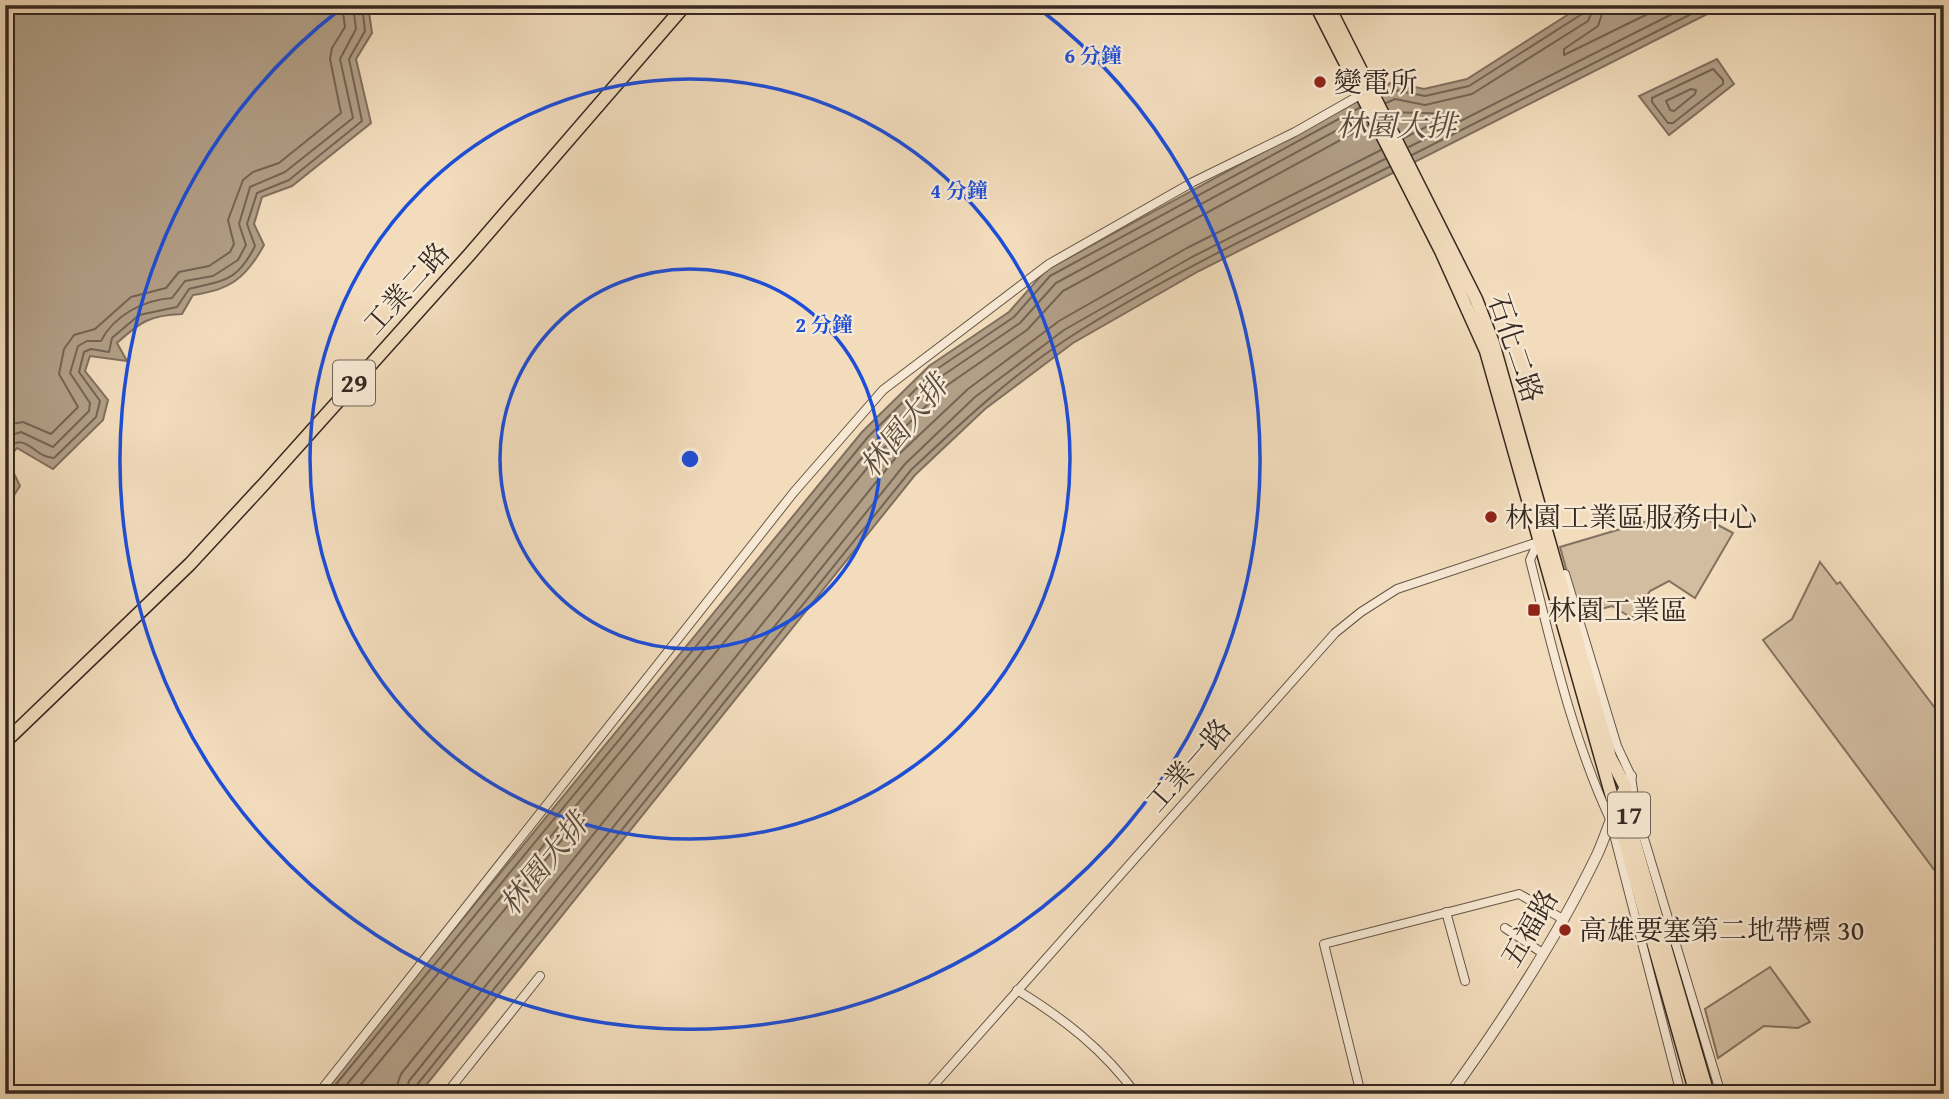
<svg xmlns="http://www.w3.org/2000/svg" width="1949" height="1099" font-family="'Gentium Book Plus','Noto Serif TC',serif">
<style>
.green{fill:#d2bda1;stroke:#847260;stroke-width:2}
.water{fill:#b29f87;stroke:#806f5e;stroke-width:2}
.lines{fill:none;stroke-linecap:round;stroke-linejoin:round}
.shore{stroke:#746454;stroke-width:2}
.minor-casing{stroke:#645547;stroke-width:10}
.tertiary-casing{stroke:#645547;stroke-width:12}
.primary-casing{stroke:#352820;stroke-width:15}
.minor{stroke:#f7e8d3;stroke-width:8}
.tertiary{stroke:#f7e8d3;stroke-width:10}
.primary{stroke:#f2dcbc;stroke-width:12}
.ring{fill:none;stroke:#1d4ed8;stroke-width:3.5}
.poi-dot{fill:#8f2418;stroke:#f7e8d3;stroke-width:2.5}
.labels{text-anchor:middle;stroke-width:5;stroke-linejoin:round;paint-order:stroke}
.shield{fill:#f7e8d3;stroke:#6f6256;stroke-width:2}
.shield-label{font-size:26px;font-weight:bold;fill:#352820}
.poi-label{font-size:28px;fill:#352820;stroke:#f7e8d3;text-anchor:start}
.street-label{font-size:28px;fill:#352820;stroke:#f7e8d3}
.water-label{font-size:30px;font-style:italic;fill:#5a4c3f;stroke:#f7e8d3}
.centre{fill:#1d4ed8;stroke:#f7e8d3;stroke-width:3.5}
.ring-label{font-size:21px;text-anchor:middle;font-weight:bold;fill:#1d4ed8;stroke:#f7e8d3;stroke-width:5;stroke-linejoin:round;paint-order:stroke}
</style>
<rect width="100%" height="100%" fill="#f2dcbc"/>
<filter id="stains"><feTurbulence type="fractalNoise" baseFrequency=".00286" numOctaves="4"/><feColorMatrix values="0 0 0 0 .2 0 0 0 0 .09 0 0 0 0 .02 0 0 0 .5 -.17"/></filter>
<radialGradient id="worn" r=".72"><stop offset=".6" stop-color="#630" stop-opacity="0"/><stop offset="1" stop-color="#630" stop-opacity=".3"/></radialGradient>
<!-- green -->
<g class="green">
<polygon points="1688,509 1733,533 1695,598 1669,581 1650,591 1632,618 1612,606 1579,615 1560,547"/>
<polygon points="1820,562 1837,584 1840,582 1944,720 1944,883 1763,640 1792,619"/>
<polygon points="1770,967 1810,1022 1798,1028 1764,1026 1718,1058 1705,1009"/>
</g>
<!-- water -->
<g class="water">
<path d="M5,5H368L372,33L356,59L371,123L292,186L262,197L254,224L264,245C246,278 230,290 193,295L182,314C150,315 140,322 117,343L127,361L90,356L85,371L108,400L103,420L53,469L17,448L7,459L20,486L5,509Z"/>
<polygon points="1583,5 1725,5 1199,271 1073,343 985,409 915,475 419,1094 319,1094 862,432 929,366 1009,312 1046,270 1392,82 1424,89 1467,79"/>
<polygon points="1717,59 1734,84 1669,135 1639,96"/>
</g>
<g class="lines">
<!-- shore -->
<g class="shore">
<polyline points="1605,5 1598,26 1564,49 1564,55 1666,5"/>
<polygon points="1713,69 1723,80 1723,84 1673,123 1668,123 1652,102 1652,98"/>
<polygon points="1691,89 1696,90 1695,94 1674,111 1670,110 1666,101"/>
<polyline points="1382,96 1394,90 1425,96 1469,86 1582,14 1586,5"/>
<polyline points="1386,103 1395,99 1425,105 1472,94 1588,21 1595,5"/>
<path d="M1391,113C1394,112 1440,113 1443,114L1442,119L1404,138"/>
<polyline points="1409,147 1690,5"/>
<polyline points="1412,155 1709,5"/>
<polyline points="5,425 23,422 51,434 78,407 59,374 64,349 74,335 95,329 131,297 166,288 179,272 209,266 230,252 234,244 228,220 243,180 253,172 279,163 341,113 330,59 332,48 345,27 342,5"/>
<path d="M5,437L21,432L53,447L89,411L90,403L70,373L78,346L87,341H101C114,315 144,300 172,298L185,281L213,276L238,260L246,245L239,224L250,187L285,172L353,118L340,59L356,29L353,5"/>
<path d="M5,451C26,428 33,458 54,458L96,417L100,401L79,372L84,352L91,349L109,352L112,338L139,315L177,307L189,289C224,280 237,282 255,246L247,224L257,193L289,180L362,121L349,59L365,31L362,5"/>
<polyline points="328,1094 868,437 934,371 1014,317 1050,276 1359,108"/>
<polyline points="339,1094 874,443 939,378 1020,323 1056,283 1363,116"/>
<polyline points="353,1094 882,450 946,386 1027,330 1063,291 1368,125"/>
<polyline points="394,1094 401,1074 897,456 968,389 1059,321 1187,248 1381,150"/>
<polyline points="405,1094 409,1081 905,464 975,397 1064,330 1192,257 1385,159"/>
<path d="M414,1094L416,1086L911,470C961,423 1012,375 1070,337C1171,272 1282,221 1389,167"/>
</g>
<defs>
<g id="minor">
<path d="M1538,542L1530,560C1552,647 1572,737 1610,819L1681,1094"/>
<polyline points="1565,574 1617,746 1631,776 1636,812 1721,1094"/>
<polyline points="1446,912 1465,981"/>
<polyline points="1505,928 1541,952"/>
<path d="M1017,990C1063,1018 1104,1050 1136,1094"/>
<polyline points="318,1094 794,492 883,390 1049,264 1193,182 1295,132 1360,95"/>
<polyline points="446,1094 540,976"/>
<polyline points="926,1094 1335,633 1361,612 1397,589 1538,542"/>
<polyline points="1361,1094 1324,944 1519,894 1561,918"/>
</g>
<path id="tertiary" d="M1450,1094C1502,1022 1559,934 1597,855C1609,829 1615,801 1631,776"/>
<g id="primary">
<polyline points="1316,5 1441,251 1486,351 1696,1094"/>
<polyline points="1328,5 1476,299 1493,343 1610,757 1625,786 1631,830 1708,1094"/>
<polyline points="5,742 190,564 264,484 469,255 685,5"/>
</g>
</defs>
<!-- minor casing -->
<use href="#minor" class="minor-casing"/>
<!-- tertiary casing -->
<use href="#tertiary" class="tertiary-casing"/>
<!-- primary casing -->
<use href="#primary" class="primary-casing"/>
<!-- minor -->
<use href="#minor" class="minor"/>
<!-- tertiary -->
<use href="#tertiary" class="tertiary"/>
<!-- primary -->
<use href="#primary" class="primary"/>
</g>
<!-- distance rings -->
<g class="ring">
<circle cx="690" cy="459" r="190"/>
<circle cx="690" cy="459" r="380"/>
<path d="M1037 7A570 570 0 1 1 343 7"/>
</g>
<!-- markers -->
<g class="poi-dot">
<circle cx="1320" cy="82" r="7"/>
<circle cx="1491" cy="517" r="7"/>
<rect x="1527" y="603" width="14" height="14" rx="3.5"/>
<circle cx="1565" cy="930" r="7"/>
</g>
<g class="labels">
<!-- shield labels -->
<g class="shield">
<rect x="333" y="360.5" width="42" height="45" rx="5"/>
<rect x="1608" y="792.5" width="42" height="45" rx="5"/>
</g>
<g class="shield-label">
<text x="354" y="392">29</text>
<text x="1629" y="824">17</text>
</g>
<!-- poi labels -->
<g class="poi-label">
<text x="1334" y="92">變電所</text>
<text x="1505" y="527">林園工業區服務中心</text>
<text x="1548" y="620">林園工業區</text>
<text x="1579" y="940">高雄要塞第二地帶標 30</text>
</g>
<!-- street labels -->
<g class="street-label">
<text transform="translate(406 288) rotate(-48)" y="10">工業二路</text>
<text transform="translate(1516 348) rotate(71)" y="10">石化二路</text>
<text transform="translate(1188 765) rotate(-49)" y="10">工業一路</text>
<text transform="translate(1529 928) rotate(-60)" y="10">五福路</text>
</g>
<!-- water labels -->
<g class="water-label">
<text x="1396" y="136">林園大排</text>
<text transform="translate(904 426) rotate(-51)" y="10">林園大排</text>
<text transform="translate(544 864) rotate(-51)" y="10">林園大排</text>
</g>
</g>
<circle cx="690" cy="459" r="10" class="centre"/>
<g class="ring-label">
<text x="1093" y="63">6 分鐘</text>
<text x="959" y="198">4 分鐘</text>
<text x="824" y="332">2 分鐘</text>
</g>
<!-- margin -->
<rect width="1949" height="1099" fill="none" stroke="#f2dcbc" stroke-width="28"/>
<rect x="7" y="7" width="1935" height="1085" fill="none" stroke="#352820" stroke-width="3.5"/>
<rect x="14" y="14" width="1921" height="1071" fill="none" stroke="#352820" stroke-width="2"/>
<rect width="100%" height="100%" filter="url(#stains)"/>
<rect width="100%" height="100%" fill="url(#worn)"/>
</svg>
